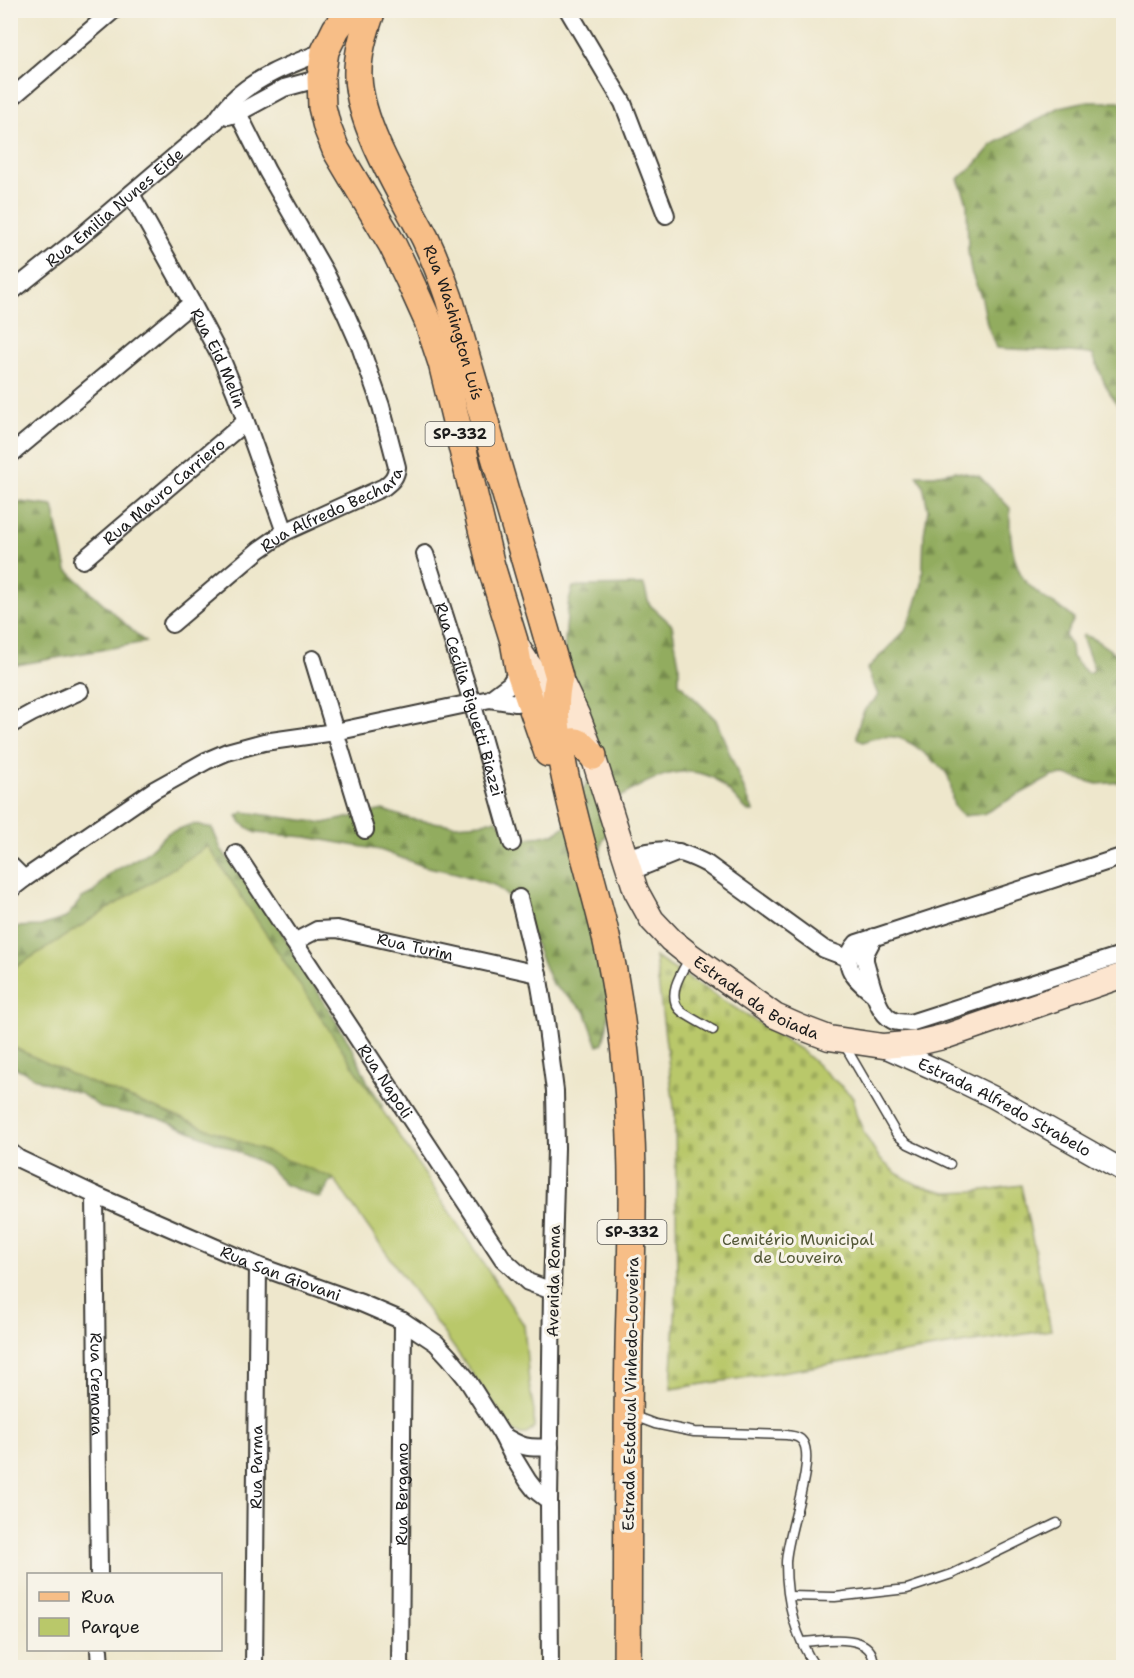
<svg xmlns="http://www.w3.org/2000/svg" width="1134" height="1678" font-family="'Shantell Sans',sans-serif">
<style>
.forest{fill:url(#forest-firs);stroke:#57643d;stroke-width:1.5}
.cemetery{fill:url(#cemetery-stones);stroke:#6a7243;stroke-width:1.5}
.park{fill:#b9c86a;stroke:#6a7243;stroke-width:1.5}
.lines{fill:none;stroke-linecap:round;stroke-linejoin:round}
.service-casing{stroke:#3c3a36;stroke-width:11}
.minor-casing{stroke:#3c3a36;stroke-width:20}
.tertiary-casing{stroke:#3c3a36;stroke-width:24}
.secondary-casing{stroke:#3c3a36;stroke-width:27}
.primary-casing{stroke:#3c3a36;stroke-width:30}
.service{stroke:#fff;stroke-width:8}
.minor{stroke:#fff;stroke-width:16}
.tertiary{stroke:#fff;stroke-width:21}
.secondary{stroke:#fce5cf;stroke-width:24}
.primary{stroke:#f7be87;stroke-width:27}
.labels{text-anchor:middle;stroke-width:6;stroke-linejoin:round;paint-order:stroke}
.shield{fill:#f7f3e8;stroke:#5e5c59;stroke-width:1.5}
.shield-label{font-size:15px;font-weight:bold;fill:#1c1c1c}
.street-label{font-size:16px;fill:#1c1c1c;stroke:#f7f3e8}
.park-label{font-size:16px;fill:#535837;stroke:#f7f3e8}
</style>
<defs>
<pattern id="forest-firs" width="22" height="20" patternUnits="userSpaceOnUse" patternTransform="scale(1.5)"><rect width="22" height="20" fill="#92ac5e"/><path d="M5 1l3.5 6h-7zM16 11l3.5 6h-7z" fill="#768b4d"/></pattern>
<pattern id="cemetery-stones" width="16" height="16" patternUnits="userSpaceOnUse" patternTransform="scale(1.5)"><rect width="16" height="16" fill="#b9c86a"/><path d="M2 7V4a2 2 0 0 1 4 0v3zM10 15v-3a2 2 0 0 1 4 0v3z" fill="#9eab5b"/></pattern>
</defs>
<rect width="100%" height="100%" fill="#f7f3e8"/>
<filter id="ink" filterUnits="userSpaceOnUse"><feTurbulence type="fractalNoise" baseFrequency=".0167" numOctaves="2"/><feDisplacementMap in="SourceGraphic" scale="12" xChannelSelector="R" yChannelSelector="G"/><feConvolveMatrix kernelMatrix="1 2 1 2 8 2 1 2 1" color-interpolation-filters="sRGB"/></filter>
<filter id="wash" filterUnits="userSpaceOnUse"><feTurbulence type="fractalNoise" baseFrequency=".008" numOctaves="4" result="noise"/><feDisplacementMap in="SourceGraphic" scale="24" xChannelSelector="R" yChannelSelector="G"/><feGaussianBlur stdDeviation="1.35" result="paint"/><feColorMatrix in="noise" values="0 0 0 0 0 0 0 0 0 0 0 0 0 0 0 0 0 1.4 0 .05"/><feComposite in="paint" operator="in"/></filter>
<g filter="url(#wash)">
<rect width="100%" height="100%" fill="#eee7cc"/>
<!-- forest -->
<g class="forest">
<path d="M1083,102H1123V411C1108,395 1101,375 1093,355C1061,349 1029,351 996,348L987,324L982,299L971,272L968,251L967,202L958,179L975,165L992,145L1060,107Z"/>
<path d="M955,471L979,476L1010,508C1009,532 1011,557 1023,578C1027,585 1037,592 1043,597C1054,605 1065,609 1074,619L1065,636L1071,646L1072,657L1086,672L1091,673L1094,669L1082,637L1084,635L1094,639L1123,659V782L1097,784L1065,775L1053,776L983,814L963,816C960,813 955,809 954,806C950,796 953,784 947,774C943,768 935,763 930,758C908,738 892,730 863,742L857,738C857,729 861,712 868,706C873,701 875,702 878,695L867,669L904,632L914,610L922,584L924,534L928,510L923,485L917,475H934Z"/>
<polygon points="11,501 53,506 67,570 145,642 11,666"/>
<path d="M644,585L649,604L672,625L679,664V683L716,720L753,811H748C739,803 723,783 713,778C679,761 644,782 616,800L611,822L602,843L598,867L614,961L607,1026L603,1043L598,1046L585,1011L552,984L525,920L511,899L494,885L456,873L423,866L380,850L306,837L256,833L240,822L237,816L244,812L324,823L383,810L411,819L454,825L482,823L496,819L511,837L522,839L554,834L568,824L578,798L600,760L564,653L568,605L573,587L583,586Z"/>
<polygon points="193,824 212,828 221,849 276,923 353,1049 369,1085 382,1103 382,1117 345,1174 329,1183 322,1197 318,1198 284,1184 268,1166 228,1147 158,1118 101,1108 80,1093 41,1081 11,1065 10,935 13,927 41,926 66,918 82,898 94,892 109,874 145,854 168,833"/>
</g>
<!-- cemetery -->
<polygon class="cemetery" points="655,957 801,1050 853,1097 856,1114 865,1135 880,1159 896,1173 918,1185 946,1192 976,1191 1021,1185 1051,1330 671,1389 677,1281 675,1115"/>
<!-- park -->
<path class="park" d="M208,846L524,1325L529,1383L534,1411V1427C528,1435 524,1436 514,1432L333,1178L79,1078L11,1046V970Z"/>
</g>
<g filter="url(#ink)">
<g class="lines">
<defs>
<g id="service">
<path d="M689,959C681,973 667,994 679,1009C684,1015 705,1025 713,1030"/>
<polyline points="845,1046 897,1135 908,1144 950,1164"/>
<path d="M631,1415L655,1424L694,1432L787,1435C793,1436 799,1436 803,1442C816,1462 786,1535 786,1563C786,1600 795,1637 816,1668"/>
<polyline points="789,1596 835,1597 907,1589 952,1574 1057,1523"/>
<path d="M802,1642C821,1641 868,1632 873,1658C874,1661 873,1664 873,1668"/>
</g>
<g id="minor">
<polyline points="568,10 623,103 666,215"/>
<polyline points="10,99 114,10"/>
<polyline points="228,116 238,113 284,88 321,78"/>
<path id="s1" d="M131,194L192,303L222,360L236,394L285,532"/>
<path id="s2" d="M10,293L80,237L216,121C221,114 225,108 231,102C254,77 294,63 325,51"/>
<polyline points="10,455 192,303"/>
<path id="s3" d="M425,554L472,702L512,843"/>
<path id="s4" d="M83,560L245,422"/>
<path id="s5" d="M172,624L259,550L285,532L384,487C392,481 396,477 397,467L381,406L360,346L345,312L325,272L267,171L232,101"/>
<polyline points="313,659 365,830"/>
<polyline points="490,699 516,703 536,698"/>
<polyline points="10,725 32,713 80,691"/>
<path id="s6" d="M236,854L503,1259L528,1282L552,1291"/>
<path d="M625,857C662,848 672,846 707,864L824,949L848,958"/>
<polyline points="10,865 24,879"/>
<polyline points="629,872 679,852"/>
<polyline points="10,890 24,879 154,790 206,761 227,752 264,742 335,732 490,699 510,684 519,669"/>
<polyline points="519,898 538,974 546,1021 555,1091 556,1148 552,1291 549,1501 550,1668"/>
<path d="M874,937L865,954V961C870,977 876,1012 892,1020C896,1023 904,1022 910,1023L1124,954"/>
<path id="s7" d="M294,942L317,930L337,929L538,974"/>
<path d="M876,996C859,982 836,966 857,943L1124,856"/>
<path id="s8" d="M10,1152L19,1159L95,1195L258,1266L361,1303L403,1321L436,1343L449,1357L466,1378L502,1435L512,1455L528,1481L535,1490L549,1501"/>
<path id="s9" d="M95,1195L99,1574"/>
<path d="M502,1435C522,1447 527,1449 550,1447"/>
<polyline points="99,1650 100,1668"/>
<path id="s10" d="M254,1668L258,1266"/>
<path id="s11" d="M400,1668L403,1321"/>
</g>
<g id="tertiary">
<path id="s12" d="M883,1046L948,1075L995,1098L1124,1171"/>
</g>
<g id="secondary">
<path d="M517,646C531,672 546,687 570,703"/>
<path id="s13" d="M559,677L579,719L593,756L636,891L652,920L671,940L691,956L775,1016L800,1027L829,1038L883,1046L918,1043L947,1036L1124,975"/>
</g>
<g id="primary">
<polyline points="350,10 336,29 325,51 321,78 322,107 327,127 336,150 392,244 409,279 428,321 442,363 491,566 514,641 519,669 548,753"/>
<path id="s14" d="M372,10C364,31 357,55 358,77C360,127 402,194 425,238C434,257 442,277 449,298L559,677C551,710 558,739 564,771C575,827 593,881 606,937C626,1026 633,1120 632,1211C632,1256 630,1301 629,1346C627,1453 628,1560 627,1668"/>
<path d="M559,748C576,736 580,742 593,756"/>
</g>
</defs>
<!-- service casing -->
<use href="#service" class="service-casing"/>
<!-- minor casing -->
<use href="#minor" class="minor-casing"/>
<!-- tertiary casing -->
<use href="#tertiary" class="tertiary-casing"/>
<!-- secondary casing -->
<use href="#secondary" class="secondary-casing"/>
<!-- primary casing -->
<use href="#primary" class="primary-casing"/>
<!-- service -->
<use href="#service" class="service"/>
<!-- minor -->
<use href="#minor" class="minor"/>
<!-- tertiary -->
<use href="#tertiary" class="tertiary"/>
<!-- secondary -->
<use href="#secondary" class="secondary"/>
<!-- primary -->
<use href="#primary" class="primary"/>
</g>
</g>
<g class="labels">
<!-- shield labels -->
<g class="shield">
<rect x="425.5" y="422" width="69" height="24" rx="4.5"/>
<rect x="597.5" y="1220" width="69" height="24" rx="4.5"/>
</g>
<g class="shield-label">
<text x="460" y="439">SP-332</text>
<text x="632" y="1237">SP-332</text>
</g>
<!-- street labels -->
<g class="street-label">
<text dy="6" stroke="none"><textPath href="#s2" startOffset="135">Rua Emilia Nunes Eide</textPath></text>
<text dy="6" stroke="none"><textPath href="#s14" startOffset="334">Rua Washington Luís</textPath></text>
<text dy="6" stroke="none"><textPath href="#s1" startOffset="186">Rua Eid Melin</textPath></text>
<text dy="6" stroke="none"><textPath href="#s4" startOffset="106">Rua Mauro Carriero</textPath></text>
<text dy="6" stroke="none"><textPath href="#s5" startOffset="198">Rua Alfredo Bechara</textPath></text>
<text dy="6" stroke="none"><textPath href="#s3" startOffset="152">Rua Cecília Biguetti Biazzi</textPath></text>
<text dy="6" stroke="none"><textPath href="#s7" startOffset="126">Rua Turim</textPath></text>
<text dy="6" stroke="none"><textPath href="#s13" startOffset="392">Estrada da Boiada</textPath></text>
<text dy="6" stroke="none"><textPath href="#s6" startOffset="272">Rua Napoli</textPath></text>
<text dy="6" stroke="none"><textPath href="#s12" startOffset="136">Estrada Alfredo Strabelo</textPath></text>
<text dy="6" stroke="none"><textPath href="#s8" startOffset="297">Rua San Giovani</textPath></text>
<text transform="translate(553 1281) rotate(-89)" y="6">Avenida Roma</text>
<text dy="6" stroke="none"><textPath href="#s9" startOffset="189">Rua Cremona</textPath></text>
<text transform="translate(630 1394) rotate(-89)" y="6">Estrada Estadual Vinhedo-Louveira</text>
<text dy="6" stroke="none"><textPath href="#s10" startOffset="201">Rua Parma</textPath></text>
<text dy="6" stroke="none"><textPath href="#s11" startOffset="174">Rua Bergamo</textPath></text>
</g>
<!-- park labels -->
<g class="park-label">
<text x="798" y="1245">Cemitério Municipal<tspan x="798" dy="18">de Louveira</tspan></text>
</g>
</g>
<!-- margin -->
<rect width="1134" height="1678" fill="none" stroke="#f7f3e8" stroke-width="36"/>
<!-- legend -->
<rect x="27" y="1573" width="195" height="78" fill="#f7f3e8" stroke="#9f9d96" stroke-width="1.5"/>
<rect x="39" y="1592" width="30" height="9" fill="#f7be87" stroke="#9f9d96" stroke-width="1.5"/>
<text x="81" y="1603" font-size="18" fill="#1c1c1c">Rua</text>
<rect x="39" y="1618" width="30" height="18" fill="#b9c86a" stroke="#9f9d96" stroke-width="1.5"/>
<text x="81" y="1633" font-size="18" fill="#1c1c1c">Parque</text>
</svg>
